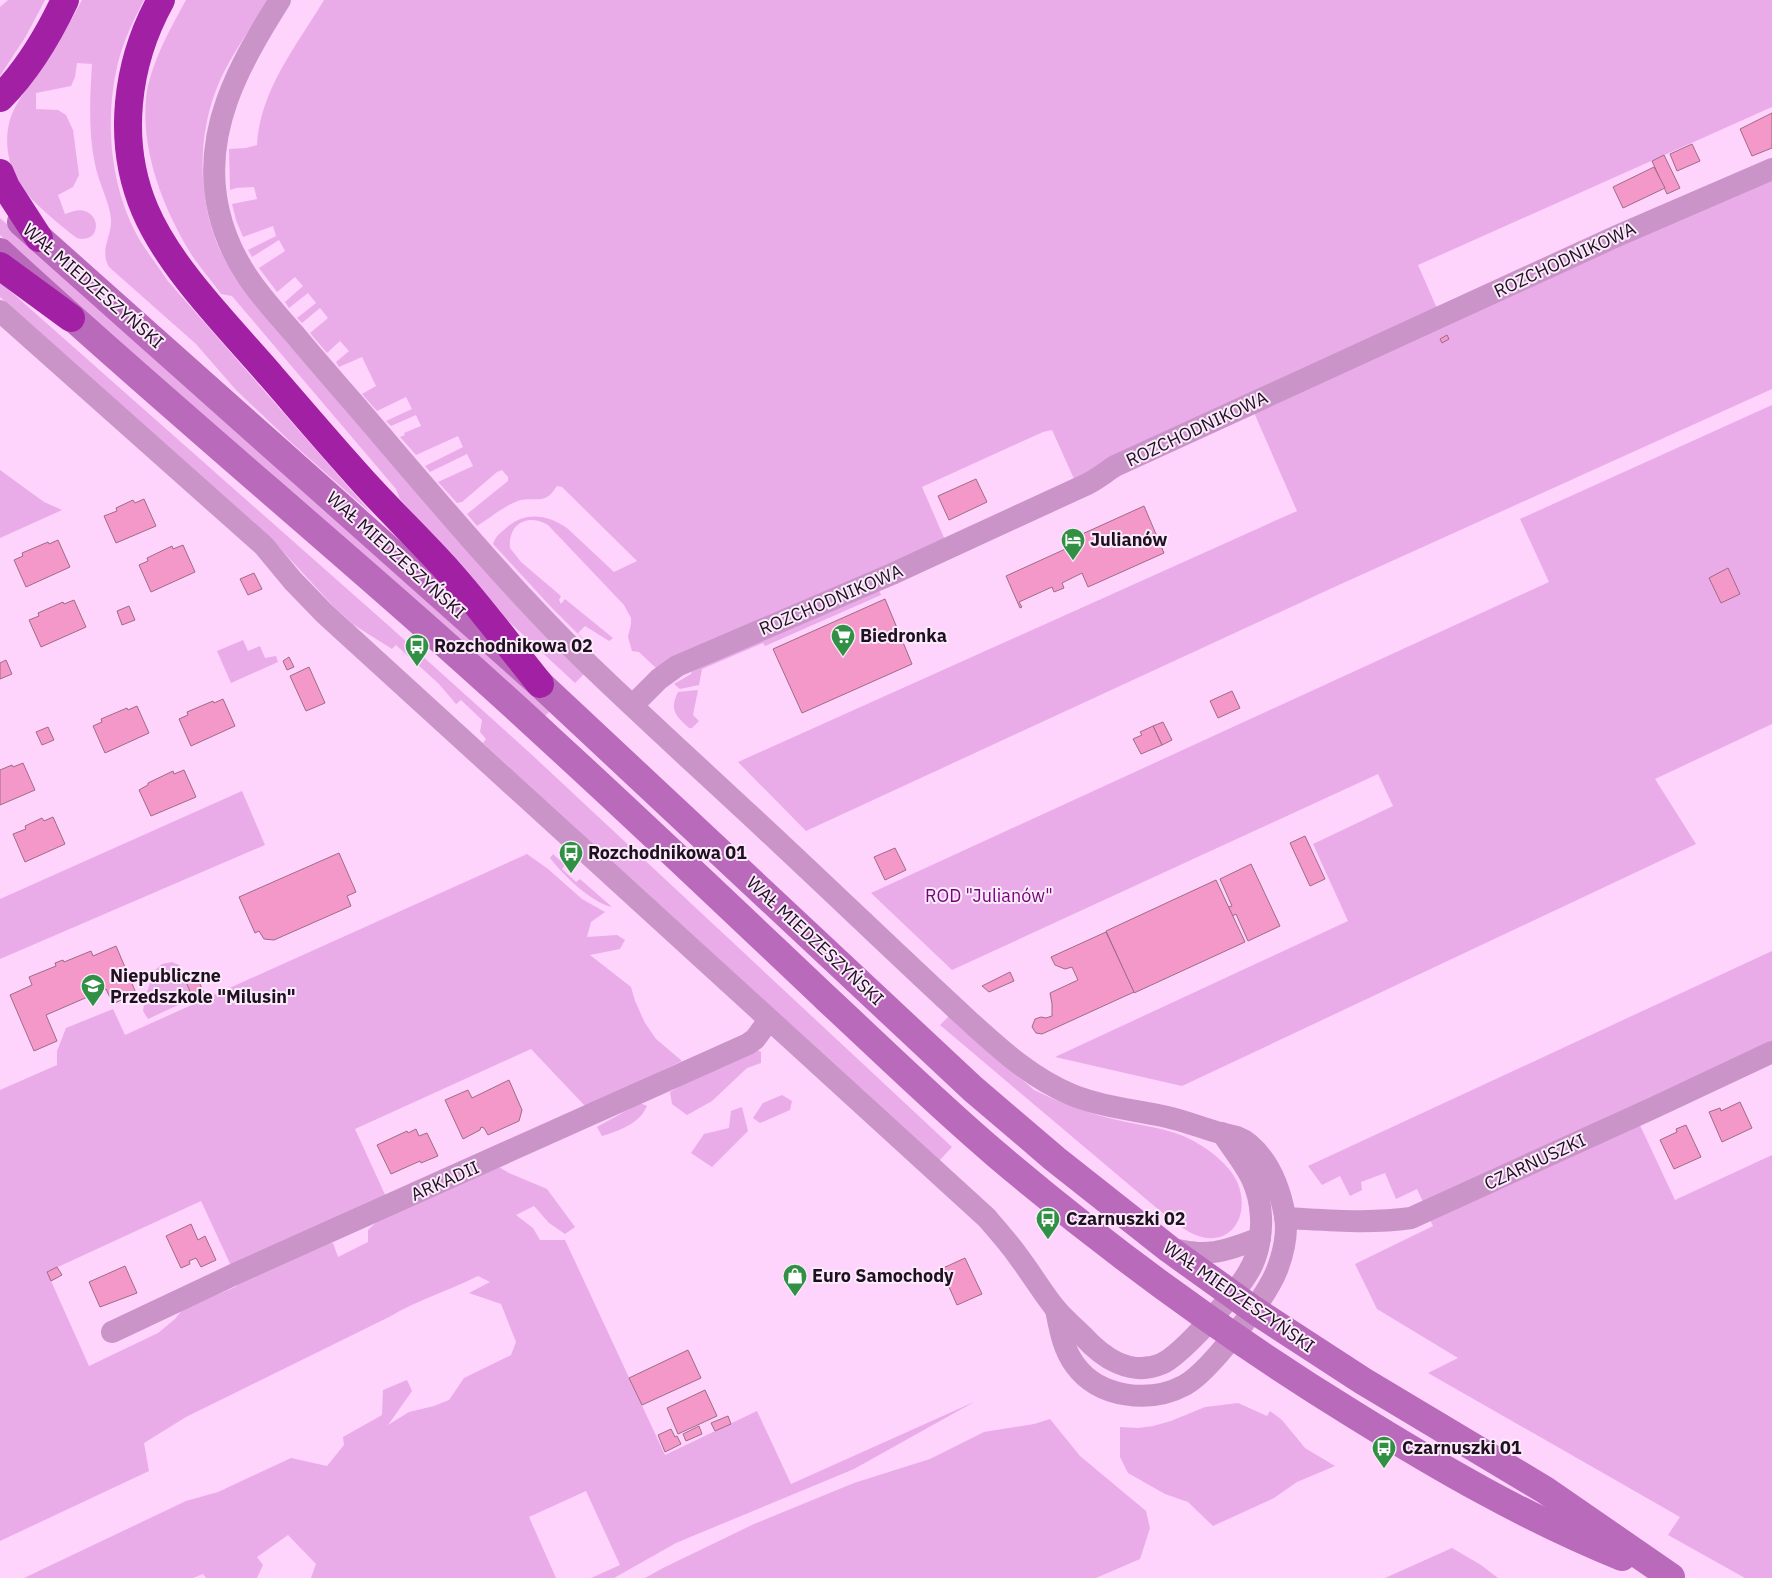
<svg xmlns="http://www.w3.org/2000/svg" width="1772" height="1578" font-family="'IBM Plex Sans',sans-serif">
<style>
.green{fill:#eaace9}
.building{fill:#f398c8;stroke:#9e6c86}
.lines{fill:none;stroke-linecap:round;stroke-linejoin:round}
.street{stroke:#ca94c9;stroke-width:22}
.secondary{stroke:#ba6aba;stroke-width:28}
.highway{stroke:#a120a4;stroke-width:28}
.labels{text-anchor:middle;stroke-width:4;stroke-linejoin:round;paint-order:stroke}
.street-label{font-size:18px;fill:#1f101f;stroke:#fbeafb}
.poi-label{font-size:18px;font-weight:bold;fill:#1f101f;stroke:#fbeafb;text-anchor:start}
.park-label{font-size:18px;fill:#77027a;stroke:#fbeafb}
</style>
<rect width="100%" height="100%" fill="#fed3fc"/>
<!-- green -->
<g class="green">
<polygon points="8,0 45,0 26,36 0,76 0,7"/>
<path d="M82,0H144C133,21 122,44 117,67C104,124 111,192 141,242C149,255 159,267 167,280L373,515L294,445L236,390L196,344L109,267C99,249 112,238 111,219C110,203 98,181 95,164C88,131 90,97 92,64L77,63L75,77L71,86L36,93V109L58,110L66,115L73,130L79,175L73,187L58,195L65,214C71,212 79,209 85,211C102,217 99,244 77,238C62,227 28,199 19,183C7,163 3,136 12,114C18,99 30,85 39,72C54,48 69,25 82,0Z"/>
<path d="M186,0H268C251,28 231,55 218,85C198,133 198,190 215,238C221,256 235,275 245,291L586,672L575,683L505,618L438,546L400,499L396,489L232,296L221,294C212,281 202,270 193,257C164,211 141,153 146,98C150,65 170,29 186,0Z"/>
<path d="M324,0H1772V107L1418,265L1439,313L1075,481L1052,430L1043,432L922,487L945,540L656,668L639,652L632,651L628,637L631,624V618L624,605L548,525C528,513 508,523 510,548L521,562L561,596L559,600L561,604L565,599L613,638L609,641L585,626L578,633L598,654L552,608L493,544C495,537 499,534 505,529C524,511 547,514 567,528L614,572L637,561L562,487L557,486C554,490 551,495 547,497C540,501 529,498 521,500C504,505 492,517 477,526L467,514L508,481V477L502,470L497,472L462,502L457,503L438,482L473,466L467,454L430,472L425,466L463,447L458,436L416,455L400,437L405,435L404,433L421,426L416,415L391,426L386,421L412,409L406,397L377,411L362,394L376,386L362,357L339,367L336,362L349,351L340,341L327,353L310,333L328,318L320,308L302,323L297,318L316,303L308,293L289,308L285,302L303,286L295,277L277,292L259,268L285,251L279,240L252,257L248,250L276,236L273,226L243,237L236,220L232,204L257,199L254,187L236,188L230,190L229,149L246,148L257,145C260,90 297,45 324,0Z"/>
<polygon points="1772,175 1772,389 1330,589 806,831 738,762 1297,511 1252,408"/>
<polygon points="0,218 552,709 544,717 0,235"/>
<polygon points="0,282 389,626 531,754 952,1147 939,1161 483,743 486,739 480,732 482,720 461,700 456,704 439,684 396,645 392,649 354,625 334,607 278,546 0,297"/>
<polygon points="1772,405 1772,724 1655,779 1696,844 1182,1086 1055,1057 1348,921 1313,844 1393,806 1378,774 952,970 871,893 1549,582 1520,519"/>
<polygon points="0,470 44,502 62,510 0,538"/>
<polygon points="879,590 881,595 765,646 763,643 702,669 699,685 680,689 674,684 691,674 693,668"/>
<polygon points="243,640 248,651 260,646 265,658 276,656 278,662 231,683 217,651"/>
<path d="M698,690L693,715L699,721L692,728H689C676,716 669,710 678,692Z"/>
<polygon points="242,791 265,845 0,959 0,899"/>
<path d="M527,854L548,869L582,899L605,912L591,922L587,937L617,935L625,940L620,949L590,955L631,987L635,1001L645,1023L656,1039L682,1061L586,1107L531,1049L355,1129L387,1199L233,1270L201,1201L47,1272L89,1366L158,1333L175,1319L183,1309L235,1287L263,1267L322,1244L333,1243L338,1257L368,1242V1230L383,1216L495,1165L509,1173L547,1189L575,1227L565,1234L549,1223L534,1206L516,1215L533,1228L540,1240H565L665,1455L757,1411L791,1484L974,1402L854,1469L676,1543L614,1578H591L620,1565L586,1491L529,1517L556,1578H311L316,1564L288,1535L257,1557L263,1565L257,1578H206L203,1574L193,1578H24L186,1501L218,1492L291,1458L327,1466L344,1445L343,1437L382,1415L383,1390L407,1380L412,1391L388,1425L409,1412L434,1406L449,1400L464,1378L511,1355L516,1342L501,1304L469,1293L490,1282L478,1276C449,1291 417,1300 389,1317L186,1417L144,1443L149,1471L0,1541V1090L57,1065V1051L66,1028L113,1009L125,1035Z"/>
<path d="M553,854L565,865L562,869L576,882L580,879L612,907C592,903 563,875 550,858Z"/>
<polygon points="1772,951 1772,1044 1425,1206 1417,1189 1396,1199 1385,1173 1361,1182 1362,1190 1350,1196 1340,1176 1322,1185 1308,1166"/>
<polygon points="172,962 179,965 193,998 148,1019 143,1011 145,998 154,971 162,964"/>
<path d="M949,1016L1034,1090C1057,1101 1081,1111 1105,1117C1141,1127 1174,1126 1205,1148C1217,1156 1233,1170 1238,1184C1251,1217 1229,1250 1193,1234C1181,1228 1169,1218 1159,1210L940,1025Z"/>
<polygon points="754,1048 761,1052 761,1063 747,1068 712,1101 687,1115 672,1104 670,1092 708,1070"/>
<polygon points="782,1095 792,1101 790,1110 760,1123 753,1118 763,1103"/>
<path d="M640,1103L647,1106C640,1123 619,1131 602,1136L597,1127Z"/>
<polygon points="742,1107 748,1131 712,1167 691,1153 704,1134 729,1128 731,1111"/>
<polygon points="1638,1121 1675,1200 1772,1155 1772,1578 1745,1578 1668,1535 1680,1517 1428,1373 1458,1358 1377,1309 1355,1264 1433,1226 1430,1220"/>
<polygon points="1238,1403 1267,1416 1270,1411 1282,1420 1305,1448 1335,1466 1297,1482 1274,1498 1213,1526 1188,1502 1165,1494 1128,1473 1120,1457 1120,1427 1138,1428 1153,1426 1171,1421 1205,1407"/>
<polygon points="1050,1419 1080,1456 1146,1511 1150,1528 1140,1559 1096,1578 645,1578 663,1568 754,1524 854,1483 930,1459 984,1432 1034,1424"/>
<polygon points="1452,1548 1481,1565 1498,1578 1385,1578"/>
</g>
<!-- building -->
<g class="building">
<polygon points="1772,113 1772,148 1752,156 1740,129"/>
<polygon points="1692,144 1700,161 1677,171 1670,154"/>
<polygon points="1664,155 1680,188 1667,194 1652,161"/>
<polygon points="1654,167 1665,188 1623,208 1613,187"/>
<polygon points="1447,335 1449,339 1442,343 1440,339"/>
<polygon points="976,479 987,502 949,520 938,496"/>
<polygon points="144,499 156,526 116,543 104,516 117,511 116,508 133,500 135,503"/>
<polygon points="1144,506 1164,553 1088,587 1082,573 1062,583 1064,588 1054,592 1052,587 1019,602 1022,607 1020,608 1006,576 1083,541 1080,535"/>
<polygon points="58,540 70,567 26,587 14,560 23,556 22,553 48,542 49,544"/>
<polygon points="183,545 195,572 151,592 139,565 148,561 147,558 172,546 173,549"/>
<polygon points="1728,568 1740,594 1721,603 1709,578"/>
<polygon points="254,573 262,589 248,595 240,579"/>
<polygon points="885,599 912,664 802,713 773,649"/>
<polygon points="74,600 86,627 41,647 29,620 39,616 38,613 63,602 64,604"/>
<polygon points="129,606 135,620 122,625 117,611"/>
<polygon points="289,657 294,667 287,670 283,661"/>
<polygon points="6,660 12,674 0,679 0,663"/>
<polygon points="309,667 325,703 306,711 290,676"/>
<polygon points="1232,691 1240,708 1218,718 1210,701"/>
<polygon points="223,699 235,726 191,746 179,719 188,715 187,712 213,701 214,703"/>
<polygon points="137,706 149,733 105,753 93,726 102,722 101,719 127,708 128,710"/>
<polygon points="1163,722 1172,740 1162,745 1153,726"/>
<polygon points="1153,726 1162,745 1141,754 1133,739 1142,735 1140,732"/>
<polygon points="48,727 54,740 42,745 36,732"/>
<polygon points="23,763 35,790 0,805 0,770 12,765 13,767"/>
<polygon points="184,770 196,797 151,816 139,790 148,785 148,783 173,771 174,774"/>
<polygon points="53,817 65,844 25,862 13,834 26,829 25,826 42,818 44,821"/>
<polygon points="1305,836 1325,879 1310,886 1290,843"/>
<polygon points="895,848 906,870 885,880 874,857"/>
<polygon points="339,853 356,892 347,896 351,906 274,940 264,939 259,931 255,933 239,897"/>
<polygon points="1251,864 1280,926 1248,941 1236,914 1232,916 1228,907 1232,906 1220,879"/>
<polygon points="1216,880 1245,942 1134,993 1106,931"/>
<polygon points="1106,932 1134,992 1042,1034 1036,1033 1032,1027 1035,1019 1041,1017 1046,1018 1052,1016 1052,1004 1050,993 1078,980 1072,967 1065,969 1055,965 1051,957"/>
<polygon points="116,946 136,993 113,1004 106,989 46,1015 57,1041 34,1051 10,995 32,985 29,977 56,966 55,963 63,960 64,962 91,951 93,956"/>
<polygon points="1010,972 1014,981 989,992 982,986"/>
<polygon points="197,977 204,993 193,998 186,982"/>
<polygon points="509,1080 522,1110 519,1121 488,1135 484,1128 481,1127 480,1130 463,1139 445,1100 468,1090 472,1098"/>
<polygon points="1740,1102 1752,1128 1722,1142 1709,1112 1720,1108 1721,1111"/>
<polygon points="1686,1125 1701,1157 1674,1169 1660,1140 1677,1132 1676,1129"/>
<polygon points="416,1129 419,1136 427,1133 438,1156 421,1163 420,1161 391,1174 377,1145 407,1131 408,1133"/>
<polygon points="191,1224 198,1240 205,1236 216,1260 201,1267 196,1258 189,1261 190,1264 181,1268 166,1236"/>
<polygon points="965,1258 982,1294 957,1305 941,1269"/>
<polygon points="125,1266 137,1293 100,1307 89,1282"/>
<polygon points="57,1267 62,1275 51,1281 47,1272"/>
<polygon points="688,1350 701,1378 642,1405 629,1378"/>
<polygon points="705,1390 717,1416 678,1434 667,1408"/>
<polygon points="728,1416 731,1424 715,1431 711,1423"/>
<polygon points="699,1426 702,1434 686,1441 683,1434"/>
<polygon points="671,1429 675,1437 677,1436 681,1444 665,1452 658,1435"/>
</g>
<g class="lines">
<!-- street -->
<g class="street">
<path d="M280,0C239,65 200,133 219,212C231,264 262,298 296,336C316,360 337,384 357,407C430,492 502,579 581,657C647,721 715,782 782,845C844,903 905,962 968,1020C1000,1049 1031,1078 1072,1095C1102,1107 1136,1110 1167,1117C1185,1121 1202,1128 1220,1133C1231,1136 1240,1136 1249,1144C1270,1162 1280,1189 1285,1216C1288,1233 1283,1254 1277,1270C1266,1298 1210,1371 1185,1385C1150,1404 1099,1398 1075,1365C1063,1349 1060,1329 1056,1310"/>
<path d="M0,311L264,546L293,581L325,614L987,1218C997,1230 1009,1243 1018,1256C1031,1273 1042,1292 1055,1308C1063,1318 1073,1326 1082,1335C1092,1346 1104,1357 1118,1363C1132,1369 1147,1370 1161,1364C1181,1356 1238,1291 1249,1271C1258,1256 1262,1234 1261,1217C1259,1178 1242,1163 1222,1133"/>
<path d="M633,705L659,679L677,666L892,574L1083,486C1095,481 1104,473 1115,466L1617,236L1772,169"/>
<path d="M1285,1218C1327,1220 1369,1224 1411,1218L1653,1108L1772,1052"/>
<path d="M1169,1249C1180,1250 1191,1253 1202,1253C1222,1253 1241,1245 1260,1238"/>
<polyline points="112,1332 237,1273 748,1044 755,1039 769,1020"/>
</g>
<!-- secondary -->
<g class="secondary">
<polyline points="21,222 540,684 973,1089 1055,1159 1169,1249 1254,1310 1363,1381 1545,1490 1671,1577"/>
<path d="M0,252C180,418 371,573 551,740C644,825 735,912 827,999C883,1051 938,1105 997,1155C1109,1250 1228,1337 1353,1414C1440,1468 1528,1519 1622,1557"/>
</g>
<!-- highway -->
<g class="highway">
<path d="M161,0C126,63 116,142 145,210C170,269 230,328 272,377C305,415 338,454 372,491C398,519 425,545 450,573C482,609 510,647 540,684"/>
<path d="M0,98C28,70 48,36 65,0"/>
<polyline points="0,173 6,187 39,238"/>
<polyline points="0,266 71,318"/>
</g>
</g>
<!-- icons -->
<defs>
<symbol id="hotel-pin" viewBox="-11 -11 22 30"><path d="M0 17L-7.5 6A9.5 9.5 0 1 1 7.5 6Z" fill="#309043" stroke="#fbeafb"/><path d="M-6-4.5h1.5V1H6V5H4.5V3h-9V5H-6ZM-4 0a1.8 1.8 0 1 1 3.6 0ZM.5 0V-2.5h3Q6-2.5 6 0Z" fill="#fff"/></symbol>
<symbol id="supermarket-pin" viewBox="-11 -11 22 30"><path d="M0 17L-7.5 6A9.5 9.5 0 1 1 7.5 6Z" fill="#309043" stroke="#fbeafb"/><path d="M-6-5.5h2.5l.6 2H6L4.5 2H-2.5L-4.4-4H-6ZM-1.5 3.2a1.3 1.3 0 1 0 .1 0ZM3 3.2a1.3 1.3 0 1 0 .1 0Z" fill="#fff"/></symbol>
<symbol id="bus-pin" viewBox="-11 -11 22 30"><path d="M0 17L-7.5 6A9.5 9.5 0 1 1 7.5 6Z" fill="#309043" stroke="#fbeafb"/><path d="M-5-6H5V4H4V6H2V4H-2V6H-4V4H-5ZM-3.5-4V0h7V-4ZM-3.5 1.2v1.5H-2V1.2ZM2 1.2v1.5H3.5V1.2Z" fill="#fff"/></symbol>
<symbol id="school-pin" viewBox="-11 -11 22 30"><path d="M0 17L-7.5 6A9.5 9.5 0 1 1 7.5 6Z" fill="#309043" stroke="#fbeafb"/><path d="M0-5L7-2L0 1L-7-2ZM-4 1L0 2.5L4 1V4Q0 6-4 4Z" fill="#fff"/></symbol>
<symbol id="shop-pin" viewBox="-11 -11 22 30"><path d="M0 17L-7.5 6A9.5 9.5 0 1 1 7.5 6Z" fill="#309043" stroke="#fbeafb"/><path d="M-5-2.5h2.3a2.7 3.5 0 0 1 5.4 0H5L5.5 6h-11ZM-1.5-2.5h3a1.5 2.3 0 0 0-3 0Z" fill="#fff"/></symbol>
</defs>
<g fill-rule="evenodd">
<use href="#hotel-pin" x="1059" y="526" width="28" height="38"/>
<use href="#supermarket-pin" x="829" y="622" width="28" height="38"/>
<use href="#bus-pin" x="403" y="632" width="28" height="38"/>
<use href="#bus-pin" x="557" y="839" width="28" height="38"/>
<use href="#school-pin" x="79" y="972" width="28" height="38"/>
<use href="#bus-pin" x="1034" y="1205" width="28" height="38"/>
<use href="#shop-pin" x="781" y="1262" width="28" height="38"/>
<use href="#bus-pin" x="1370" y="1434" width="28" height="38"/>
</g>
<g class="labels">
<!-- street labels -->
<g class="street-label">
<text transform="translate(1565 260) rotate(-25)" y="6">ROZCHODNIKOWA</text>
<text transform="translate(93 286) rotate(41)" y="6">WAŁ MIEDZESZYŃSKI</text>
<text transform="translate(1197 429) rotate(-25)" y="6">ROZCHODNIKOWA</text>
<text transform="translate(396 555) rotate(42)" y="6">WAŁ MIEDZESZYŃSKI</text>
<text transform="translate(831 600) rotate(-23)" y="6">ROZCHODNIKOWA</text>
<text transform="translate(815 941) rotate(43)" y="6">WAŁ MIEDZESZYŃSKI</text>
<text transform="translate(1535 1162) rotate(-25)" y="6">CZARNUSZKI</text>
<text transform="translate(445 1181) rotate(-24)" y="6">ARKADII</text>
<text transform="translate(1239 1297) rotate(35)" y="6">WAŁ MIEDZESZYŃSKI</text>
</g>
<!-- poi labels -->
<g class="poi-label">
<text x="1090" y="546">Julianów</text>
<text x="860" y="642">Biedronka</text>
<text x="434" y="652">Rozchodnikowa 02</text>
<text x="588" y="859">Rozchodnikowa 01</text>
<text x="110" y="982">Niepubliczne<tspan x="110" dy="21">Przedszkole "Milusin"</tspan></text>
<text x="1066" y="1225">Czarnuszki 02</text>
<text x="812" y="1282">Euro Samochody</text>
<text x="1402" y="1454">Czarnuszki 01</text>
</g>
<!-- park labels -->
<g class="park-label">
<text x="989" y="902">ROD "Julianów"</text>
</g>
</g>
</svg>
